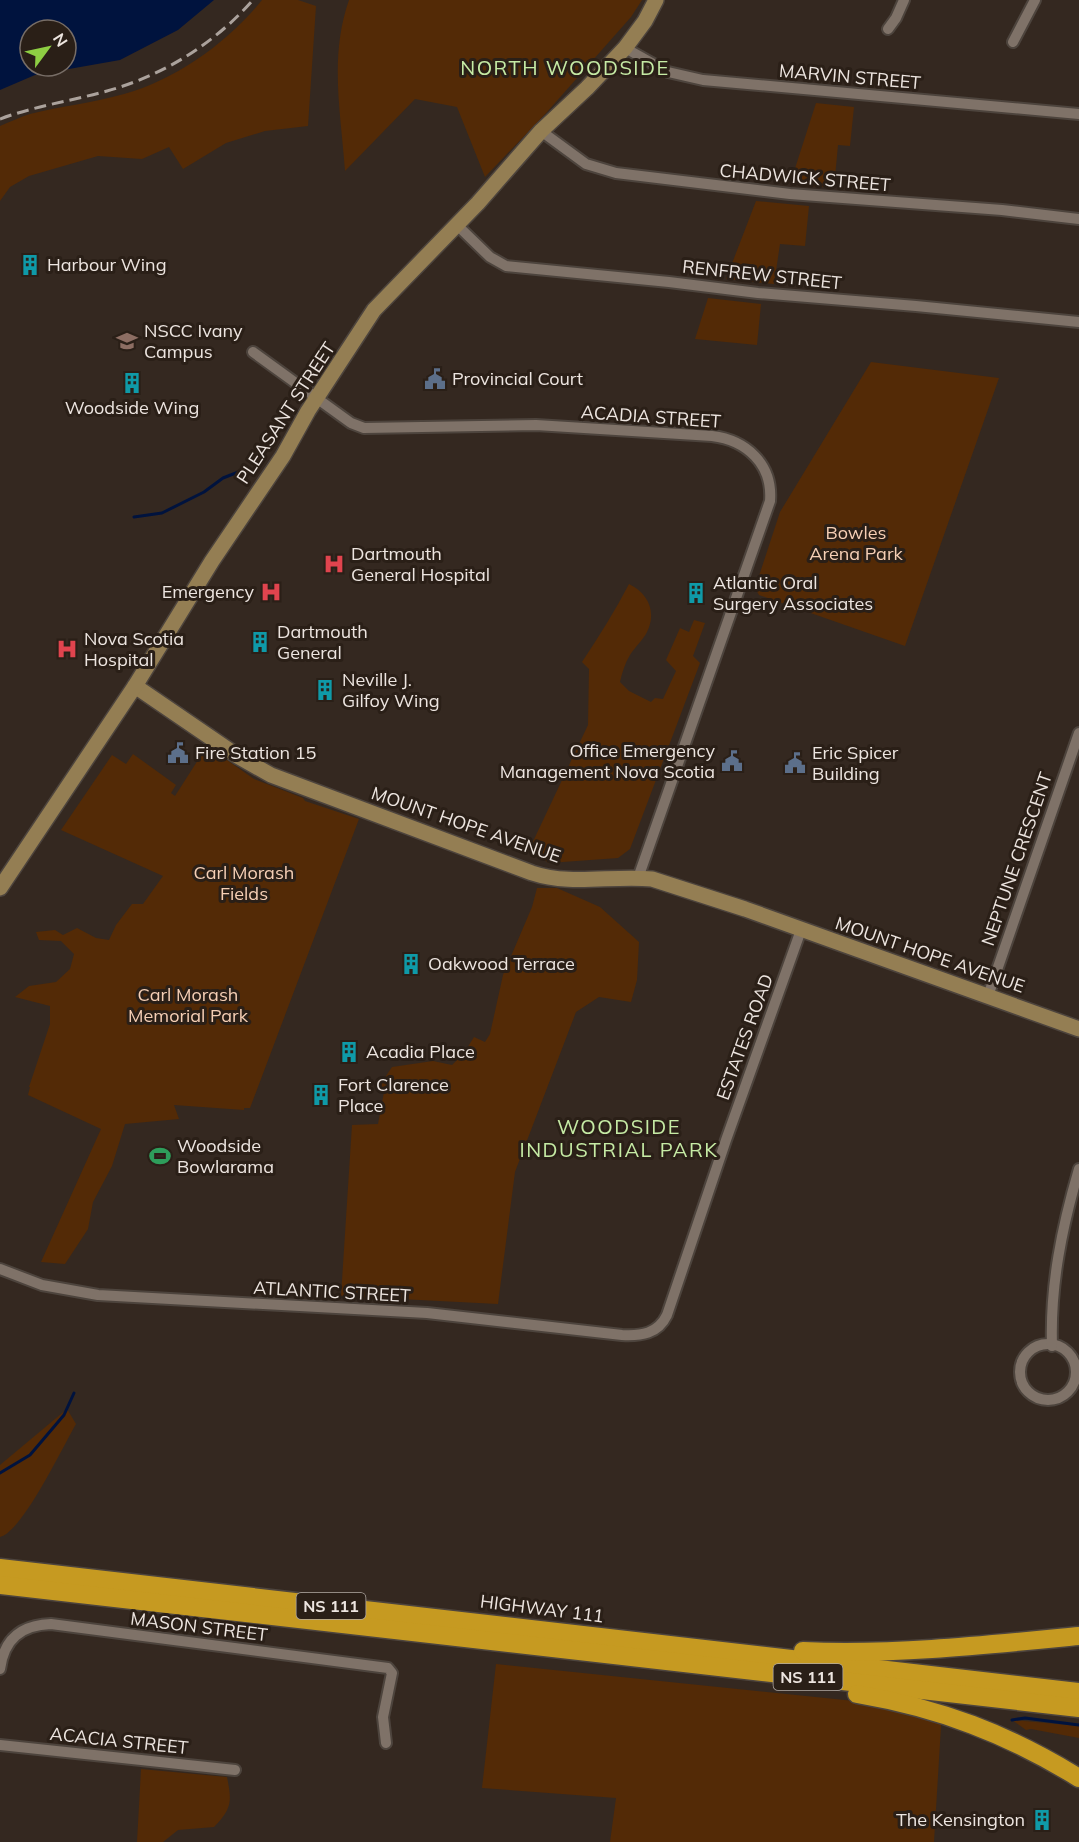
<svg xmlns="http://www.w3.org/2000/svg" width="1079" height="1842" font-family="Mulish,sans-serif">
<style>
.green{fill:#532a06}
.water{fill:#00133e;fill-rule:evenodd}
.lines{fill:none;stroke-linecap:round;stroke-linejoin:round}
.stream{stroke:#00133e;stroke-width:3}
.street-casing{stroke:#4d443d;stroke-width:14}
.secondary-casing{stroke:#4d443d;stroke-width:18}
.highway-casing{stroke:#4d443d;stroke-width:21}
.street{stroke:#7f7268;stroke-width:10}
.secondary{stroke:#947e53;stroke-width:15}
.highway{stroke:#c69a21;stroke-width:18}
.rail{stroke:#aba29c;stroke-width:3;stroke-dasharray:12 6;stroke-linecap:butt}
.labels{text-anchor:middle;stroke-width:6;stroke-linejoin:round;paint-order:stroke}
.shield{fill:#2a1f17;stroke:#b2aaa4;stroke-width:1.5}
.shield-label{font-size:16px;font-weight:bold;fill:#ede5e0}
.street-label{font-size:18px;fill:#ede5e0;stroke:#2a1f17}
.poi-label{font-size:18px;fill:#ede5e0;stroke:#2a1f17;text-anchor:start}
.park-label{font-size:18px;fill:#f6cfb5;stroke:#2a1f17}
.neighbourhood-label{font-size:20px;letter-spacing:1.5px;fill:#c6eba5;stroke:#2a1f17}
</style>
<rect width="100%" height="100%" fill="#342820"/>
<!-- green -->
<g class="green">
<path d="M262,0H298L316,6L308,126L265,131L226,143L183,169L169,147L142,159L98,156L29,176L10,187L0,201V126C10,122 20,117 30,114C61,106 93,103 124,94C177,79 228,42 262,0Z"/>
<path d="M349,0H642L631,17L547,112L485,177L457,107L415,99L345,171C341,113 329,57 349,0Z"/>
<polygon points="816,103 854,107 850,146 838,145 834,188 790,184"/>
<polygon points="756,201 809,206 805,246 780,244 774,284 726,279"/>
<polygon points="708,298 761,304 757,345 695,339"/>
<polygon points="871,362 999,378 905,646 759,595 755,588 780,512"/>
<path d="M629,584C648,593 657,612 647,632C643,640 635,647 630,655C625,663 622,673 620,682L629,691L651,702L655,698L663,699L676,671L666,660L680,628L689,632L694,620L705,623L693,656L700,663L630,849L618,858L549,863L529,850L588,725L589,669L582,662C599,636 615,611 629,584Z"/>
<polygon points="207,746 254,779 303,798 305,801 359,819 250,1108 244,1108 244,1110 174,1105 179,1119 125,1124 112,1166 93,1202 88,1229 65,1264 41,1262 101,1129 28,1095 30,1087 29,1087 50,1024 50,1006 15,997 29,986 56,982 70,969 74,954 61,941 39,940 36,932 55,930 63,935 77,928 96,938 109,940 116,925 132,904 143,904 163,876 61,830 112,755 126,764 133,754 176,785 171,793 175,796"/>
<polygon points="537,888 557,888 600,907 639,942 637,980 631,1002 599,997 576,1012 515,1172 498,1304 341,1296 352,1125 378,1124 384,1092 380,1085 392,1067 433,1061 452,1065 464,1053 474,1037 485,1042 490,1034 503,975 532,907"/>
<path d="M67,1409L76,1424C62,1448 23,1531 0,1537V1465Z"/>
<polygon points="496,1664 942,1710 934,1842 610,1842 616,1798 482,1788"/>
<polygon points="1012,1720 1079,1726 1079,1738 1031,1729 1026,1730"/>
<path d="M141,1769L227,1777C232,1802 232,1808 214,1827L178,1830L163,1842H137Z"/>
</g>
<!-- water -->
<path class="water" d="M0,0H214L178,30L120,60L35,75L0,90ZM30,30H66V66H30Z"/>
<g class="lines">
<!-- stream -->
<g class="stream">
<polyline points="134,517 162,513 204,492 223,478 246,469"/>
<polyline points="0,1473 30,1455 64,1415 74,1393"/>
<polyline points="1012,1720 1025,1718 1079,1725"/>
</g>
<defs>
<g id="street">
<polyline points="888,29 896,18 904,0"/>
<polyline points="1013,42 1035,0"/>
<polyline points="625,48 668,72 703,80 1079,114"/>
<polyline points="541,131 586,164 616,173 790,194 1002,210 1079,219"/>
<polyline points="457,225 490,257 506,266 669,282 758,293 916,306 1079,322"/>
<path d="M253,352L351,423L364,428L536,425L712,436C746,440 773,464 770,501L638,878"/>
<polyline points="988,996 1079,733"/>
<path d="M0,1269L42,1285L98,1295L427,1313L622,1335C641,1336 658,1334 667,1315L726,1140L801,930"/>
<circle cx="1048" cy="1372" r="28"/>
<path d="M1052,1346C1050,1285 1062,1227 1079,1169"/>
<path d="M0,1669C4,1639 21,1625 51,1624L388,1668L392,1673L383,1717L386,1743"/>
<polyline points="0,1745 235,1770"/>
</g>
<g id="secondary">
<path d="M135,686L239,757L271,775L532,873C571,886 612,875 652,879L745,909L1079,1029"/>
<polyline points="0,888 135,686 212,561 283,456 308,411 374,310 478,203 541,131 587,88 625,48 645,21 656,0"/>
</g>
<g id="highway">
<polyline points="0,1568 1079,1692"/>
<polyline points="0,1585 1079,1708"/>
<path d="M803,1651C895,1655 987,1645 1079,1636"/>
<path d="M857,1694C939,1708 1008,1734 1079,1778"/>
</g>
</defs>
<!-- street casing -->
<use href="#street" class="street-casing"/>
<!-- secondary casing -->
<use href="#secondary" class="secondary-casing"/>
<!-- highway casing -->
<use href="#highway" class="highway-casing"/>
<!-- street -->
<use href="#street" class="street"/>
<!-- secondary -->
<use href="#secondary" class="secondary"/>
<!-- highway -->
<use href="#highway" class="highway"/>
<!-- rail -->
<path class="rail" d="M0,119C35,106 71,101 107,91C164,75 214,44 253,0"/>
</g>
<!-- icons -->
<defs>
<symbol id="building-bare" viewBox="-9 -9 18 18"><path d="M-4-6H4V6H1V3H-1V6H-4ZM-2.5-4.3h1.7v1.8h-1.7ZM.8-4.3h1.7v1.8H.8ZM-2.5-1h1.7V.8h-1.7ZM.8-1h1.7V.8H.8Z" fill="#0f9aa8" stroke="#2a1f17" stroke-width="2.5" paint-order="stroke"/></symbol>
<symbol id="university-bare" viewBox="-9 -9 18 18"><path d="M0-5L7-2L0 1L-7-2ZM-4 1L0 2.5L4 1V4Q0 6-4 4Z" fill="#8d6e63" stroke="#2a1f17" stroke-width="2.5" paint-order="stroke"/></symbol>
<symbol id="civic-bare" viewBox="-9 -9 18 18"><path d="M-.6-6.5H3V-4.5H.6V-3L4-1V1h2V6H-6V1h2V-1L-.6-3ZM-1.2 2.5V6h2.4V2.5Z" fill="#5c6f8a" stroke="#2a1f17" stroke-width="2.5" paint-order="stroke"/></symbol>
<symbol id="hospital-bare" viewBox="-9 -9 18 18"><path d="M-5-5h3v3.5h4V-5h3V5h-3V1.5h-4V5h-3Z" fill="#e0444e" stroke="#2a1f17" stroke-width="2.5" paint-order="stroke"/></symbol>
<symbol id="stadium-bare" viewBox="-9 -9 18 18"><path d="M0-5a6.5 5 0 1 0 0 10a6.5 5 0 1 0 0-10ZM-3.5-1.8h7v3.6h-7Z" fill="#2e9e5b" stroke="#2a1f17" stroke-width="2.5" paint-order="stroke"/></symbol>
</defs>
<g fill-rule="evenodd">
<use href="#building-bare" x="15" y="250" width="30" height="30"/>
<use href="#university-bare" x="112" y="326" width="30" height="30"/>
<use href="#civic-bare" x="420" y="364" width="30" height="30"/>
<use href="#building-bare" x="117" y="368" width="30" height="30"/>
<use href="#hospital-bare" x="319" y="549" width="30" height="30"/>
<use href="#hospital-bare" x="256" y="577" width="30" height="30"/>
<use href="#building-bare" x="681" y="578" width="30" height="30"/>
<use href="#building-bare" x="245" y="627" width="30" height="30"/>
<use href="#hospital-bare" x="52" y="634" width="30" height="30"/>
<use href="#building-bare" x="310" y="675" width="30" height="30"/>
<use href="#civic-bare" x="163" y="738" width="30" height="30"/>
<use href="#civic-bare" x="717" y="746" width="30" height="30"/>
<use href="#civic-bare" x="780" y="748" width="30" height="30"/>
<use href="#building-bare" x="396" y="949" width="30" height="30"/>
<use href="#building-bare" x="334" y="1037" width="30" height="30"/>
<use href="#building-bare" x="306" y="1080" width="30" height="30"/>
<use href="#stadium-bare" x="145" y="1141" width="30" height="30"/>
<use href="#building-bare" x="1027" y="1805" width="30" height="30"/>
</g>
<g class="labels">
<!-- shield labels -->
<g class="shield">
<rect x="296.5" y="1593" width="69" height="26" rx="4.5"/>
<rect x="773.5" y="1664" width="69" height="26" rx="4.5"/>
</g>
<g class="shield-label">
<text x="331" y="1612">NS 111</text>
<text x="808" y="1683">NS 111</text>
</g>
<!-- street labels -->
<g class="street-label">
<text transform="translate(850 77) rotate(5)" y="6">MARVIN STREET</text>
<text transform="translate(805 178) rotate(5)" y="6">CHADWICK STREET</text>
<text transform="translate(762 275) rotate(6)" y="6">RENFREW STREET</text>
<text transform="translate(286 413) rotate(-57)" y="6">PLEASANT STREET</text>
<text transform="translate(651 417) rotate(4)" y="6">ACADIA STREET</text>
<text transform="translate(466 825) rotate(19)" y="6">MOUNT HOPE AVENUE</text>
<text transform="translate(1017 859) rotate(-71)" y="6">NEPTUNE CRESCENT</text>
<text transform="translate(930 955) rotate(19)" y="6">MOUNT HOPE AVENUE</text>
<text transform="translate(745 1037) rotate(-70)" y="6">ESTATES ROAD</text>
<text transform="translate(332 1292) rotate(3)" y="6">ATLANTIC STREET</text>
<text transform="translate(542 1609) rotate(7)" y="6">HIGHWAY 111</text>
<text transform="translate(199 1627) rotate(7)" y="6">MASON STREET</text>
<text transform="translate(119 1741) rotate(6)" y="6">ACACIA STREET</text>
</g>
<!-- poi labels -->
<g class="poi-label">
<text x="47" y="271">Harbour Wing</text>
<text x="144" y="337">NSCC Ivany<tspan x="144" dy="21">Campus</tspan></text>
<text x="452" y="385">Provincial Court</text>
<text x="132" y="414" text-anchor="middle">Woodside Wing</text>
<text x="351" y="560">Dartmouth<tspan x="351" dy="21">General Hospital</tspan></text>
<text x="713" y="589">Atlantic Oral<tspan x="713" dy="21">Surgery Associates</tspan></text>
<text x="254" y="598" text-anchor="end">Emergency</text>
<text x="277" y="638">Dartmouth<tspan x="277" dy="21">General</tspan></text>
<text x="84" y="645">Nova Scotia<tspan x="84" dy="21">Hospital</tspan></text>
<text x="342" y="686">Neville J.<tspan x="342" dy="21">Gilfoy Wing</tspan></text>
<text x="715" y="757" text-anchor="end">Office Emergency<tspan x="715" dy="21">Management Nova Scotia</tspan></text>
<text x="195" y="759">Fire Station 15</text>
<text x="812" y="759">Eric Spicer<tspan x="812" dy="21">Building</tspan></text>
<text x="428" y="970">Oakwood Terrace</text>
<text x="366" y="1058">Acadia Place</text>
<text x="338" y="1091">Fort Clarence<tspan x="338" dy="21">Place</tspan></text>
<text x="177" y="1152">Woodside<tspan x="177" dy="21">Bowlarama</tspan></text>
<text x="1025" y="1826" text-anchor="end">The Kensington</text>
</g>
<!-- park labels -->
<g class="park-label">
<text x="856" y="539">Bowles<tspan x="856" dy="21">Arena Park</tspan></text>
<text x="244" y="879">Carl Morash<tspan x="244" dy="21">Fields</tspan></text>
<text x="188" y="1001">Carl Morash<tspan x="188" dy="21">Memorial Park</tspan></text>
</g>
<!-- neighbourhood labels -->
<g class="neighbourhood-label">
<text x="565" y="75">NORTH WOODSIDE</text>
<text x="619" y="1134">WOODSIDE<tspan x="619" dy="23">INDUSTRIAL PARK</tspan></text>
</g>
</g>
<!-- north arrow -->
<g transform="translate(48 48) rotate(57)"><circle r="28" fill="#2a1f17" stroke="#786e67" stroke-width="1.5"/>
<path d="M0-4.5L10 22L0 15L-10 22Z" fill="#8ece43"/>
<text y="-9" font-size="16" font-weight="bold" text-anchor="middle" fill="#ede5e0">N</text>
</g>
</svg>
